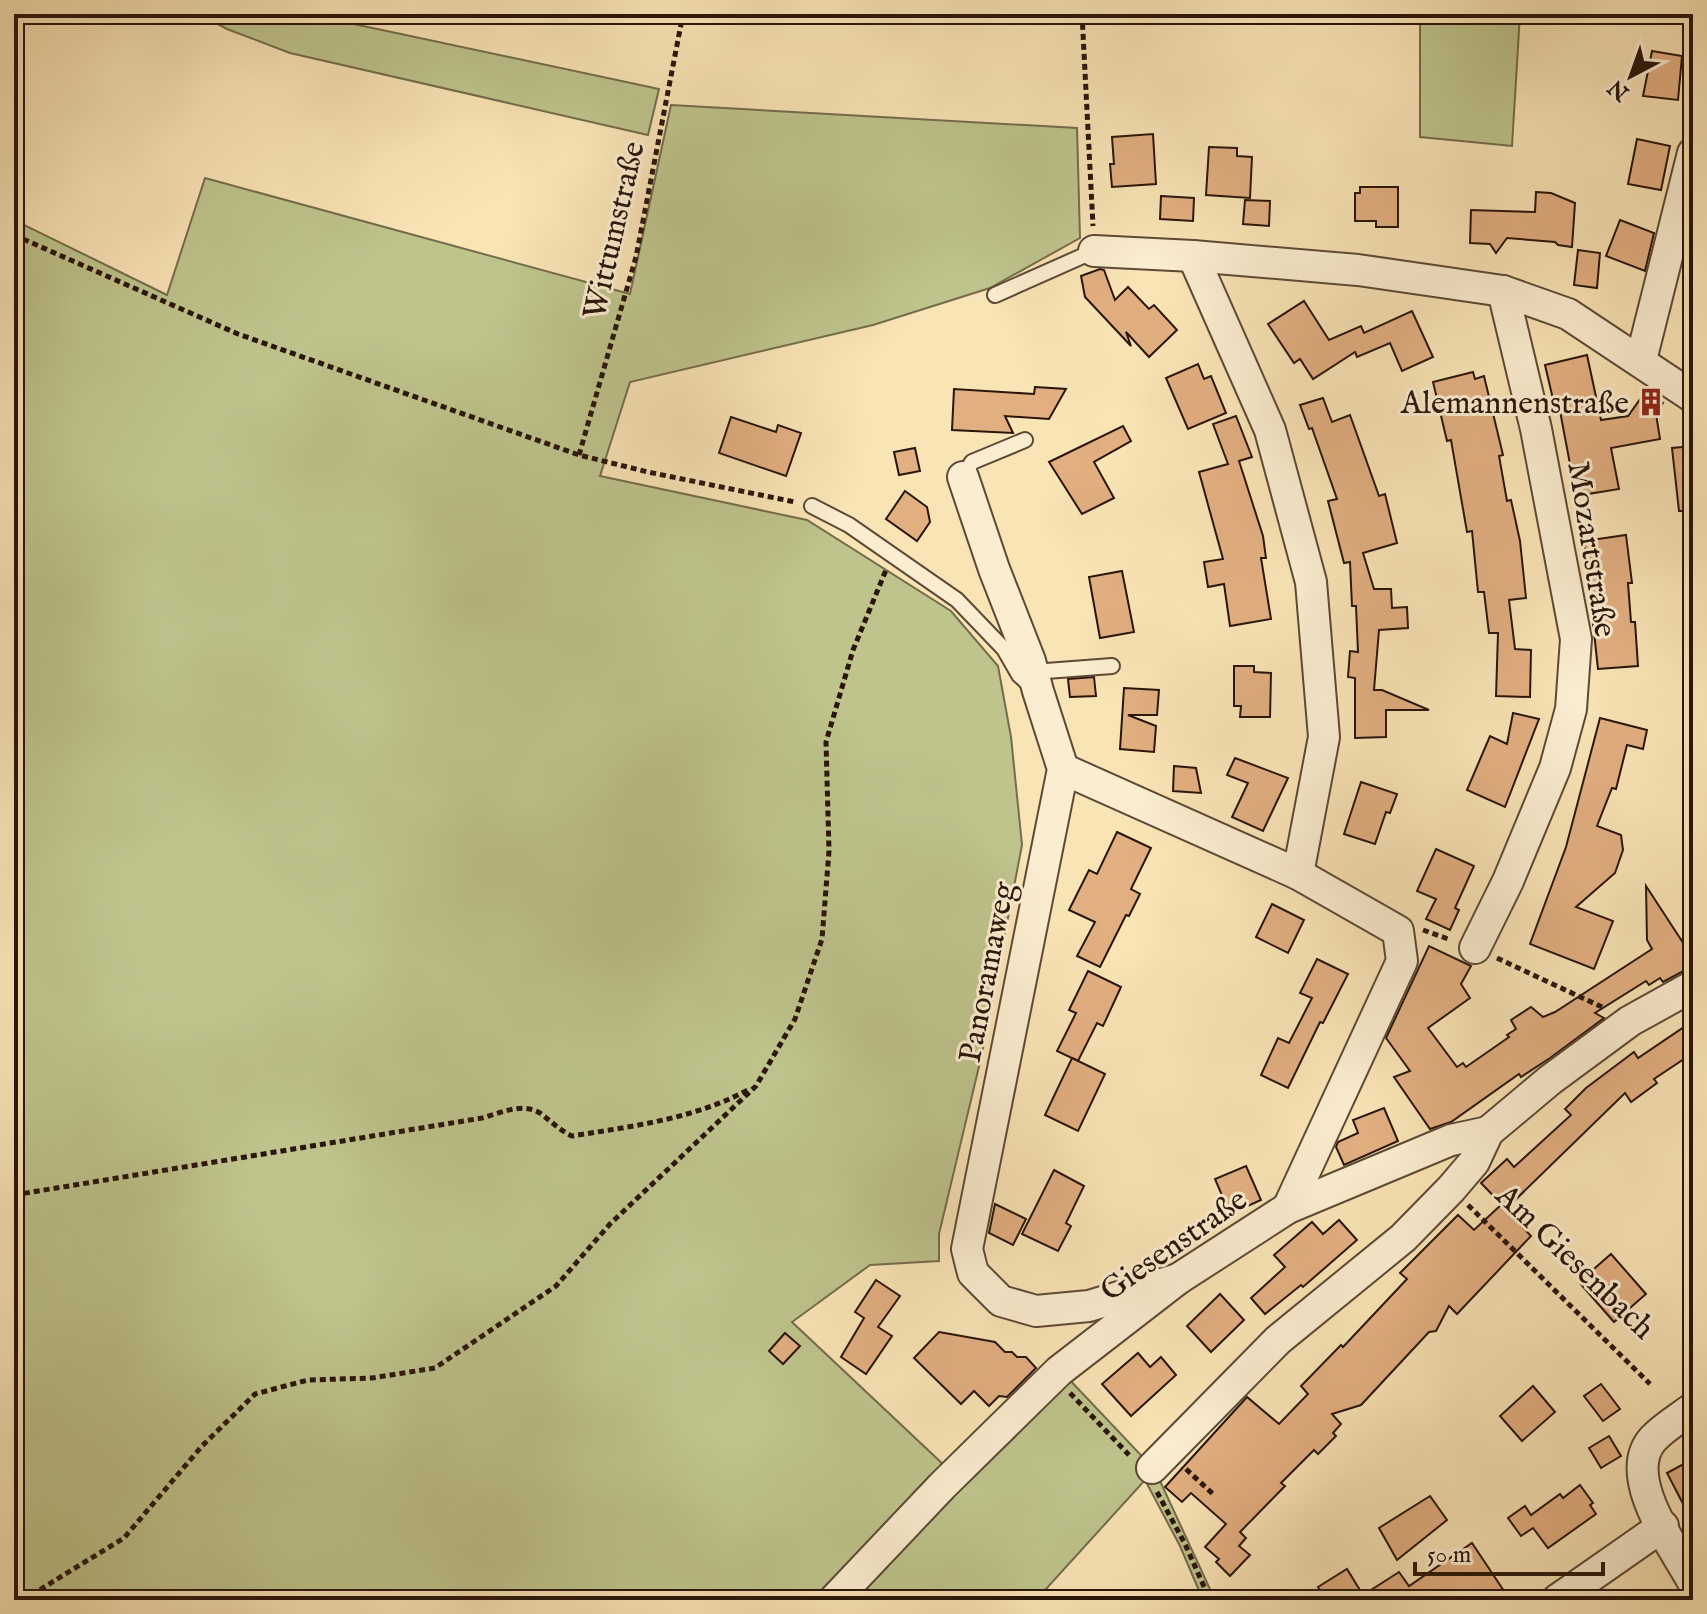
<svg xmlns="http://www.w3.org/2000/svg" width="1707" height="1614" font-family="'IM FELL English',serif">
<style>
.green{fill:#bfc48d;stroke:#746c4c;stroke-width:2}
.building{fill:#e2af81;stroke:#29150a;stroke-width:2}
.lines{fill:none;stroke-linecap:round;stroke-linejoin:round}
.service-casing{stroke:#5d4935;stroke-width:18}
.minor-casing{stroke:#5d4935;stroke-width:34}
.path{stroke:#29150a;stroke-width:5;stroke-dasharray:6 4;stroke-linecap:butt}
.service{stroke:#fbedd0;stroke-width:14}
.minor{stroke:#fbedd0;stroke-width:30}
.labels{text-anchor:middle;stroke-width:6;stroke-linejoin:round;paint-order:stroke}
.street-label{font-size:32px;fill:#29150a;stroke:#fbedd0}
.poi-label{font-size:32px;fill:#29150a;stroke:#fbedd0;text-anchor:end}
</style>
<rect width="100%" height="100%" fill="#f9e4b6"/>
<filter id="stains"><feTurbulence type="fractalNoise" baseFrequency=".0025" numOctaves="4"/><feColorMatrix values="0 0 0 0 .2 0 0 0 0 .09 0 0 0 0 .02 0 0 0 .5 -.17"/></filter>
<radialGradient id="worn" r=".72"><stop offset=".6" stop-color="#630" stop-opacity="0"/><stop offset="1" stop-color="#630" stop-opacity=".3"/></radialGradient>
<!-- green -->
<g class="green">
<polygon points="199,14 307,14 659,89 648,135 290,53 227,29"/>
<polygon points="1420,14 1520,14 1512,146 1420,137"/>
<polygon points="671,105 1077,128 1080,238 990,288 873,325 630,382 600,476 807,520 951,611 998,666 1011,737 1022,845 981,1058 939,1234 939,1261 870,1265 792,1322 962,1482 1066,1376 1155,1470 1215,1600 1203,1600 1180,1546 1145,1480 1036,1600 14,1600 14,220 167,295 205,178 630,294"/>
</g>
<!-- building -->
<g class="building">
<polygon points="1652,51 1682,56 1678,100 1643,96"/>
<polygon points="1153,134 1156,184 1112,187 1110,164 1114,164 1112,137"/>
<polygon points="1637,139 1670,146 1661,190 1628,184"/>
<polygon points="1209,147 1237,148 1237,156 1252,157 1250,198 1206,195"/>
<polygon points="1360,187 1398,187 1398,227 1376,227 1376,221 1355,221 1355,193 1360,193"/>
<polygon points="1536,192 1551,193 1575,203 1572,247 1558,245 1555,242 1507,238 1496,253 1490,244 1470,243 1471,210 1535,212"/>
<polygon points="1161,196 1194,198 1193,221 1160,219"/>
<polygon points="1245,200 1270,201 1269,226 1243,224"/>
<polygon points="1620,220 1654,233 1645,271 1606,256"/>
<polygon points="1578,250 1600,253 1597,288 1574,285"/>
<polygon points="1100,269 1104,270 1115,300 1128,287 1149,309 1154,305 1177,330 1149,357 1126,332 1131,346 1085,297 1081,276"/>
<polygon points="1304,301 1329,340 1361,326 1364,333 1412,311 1433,357 1402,371 1390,343 1357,357 1355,352 1313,379 1300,359 1294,363 1268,324"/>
<polygon points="1587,355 1601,420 1628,416 1646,391 1663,403 1656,414 1660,439 1611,448 1619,489 1576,496 1560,411 1556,412 1545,365"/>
<polygon points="1198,364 1204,379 1211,376 1226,413 1188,429 1166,378"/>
<polygon points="1473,372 1475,379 1484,376 1503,455 1499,456 1507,501 1511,500 1520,541 1526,598 1509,600 1515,649 1531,650 1530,697 1496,696 1498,633 1489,633 1484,592 1478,592 1472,531 1467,532 1451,440 1447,441 1433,382"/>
<polygon points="1035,387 1066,389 1049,419 1005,416 1013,433 952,430 954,389 1034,394"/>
<polygon points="1323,398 1332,422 1350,415 1379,496 1385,494 1397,543 1363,553 1374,589 1391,589 1392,608 1407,607 1408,628 1379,630 1374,690 1382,690 1429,710 1386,710 1386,737 1355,738 1355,678 1348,677 1350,651 1358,652 1356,606 1352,606 1350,562 1344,563 1328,501 1337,499 1312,428 1309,429 1300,405"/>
<polygon points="1236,416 1252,457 1239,461 1263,536 1266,558 1261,558 1271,619 1230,626 1224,584 1208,587 1204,562 1223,559 1199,472 1228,464 1213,424"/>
<polygon points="731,417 776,432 778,425 801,433 786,476 719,453"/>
<polygon points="1123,426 1131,441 1094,462 1114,498 1082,514 1049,462"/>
<polygon points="1693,446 1693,511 1679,511 1672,448"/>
<polygon points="915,448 920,471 899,475 894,452"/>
<polygon points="905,491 927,507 930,522 917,541 886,519"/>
<polygon points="1626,535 1632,583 1628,583 1631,622 1635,622 1638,666 1598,669 1584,541"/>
<polygon points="1122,571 1134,632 1100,638 1089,577"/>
<polygon points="1234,666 1254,666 1254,672 1271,673 1270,717 1240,717 1241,706 1234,706"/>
<polygon points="1094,677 1096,696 1070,697 1068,679"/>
<polygon points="1124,688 1159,690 1157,715 1128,715 1156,726 1154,752 1120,749"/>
<polygon points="1513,713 1539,719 1505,807 1467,790 1490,736 1507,744"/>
<polygon points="1600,718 1647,730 1643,749 1627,745 1616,789 1612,788 1597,826 1621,835 1623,850 1615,873 1576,907 1613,921 1594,969 1530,944 1566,847"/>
<polygon points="1235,758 1288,778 1263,831 1232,817 1248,783 1227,775"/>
<polygon points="1174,766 1196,768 1201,793 1173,791"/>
<polygon points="1361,782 1397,794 1390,813 1386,812 1375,844 1344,834"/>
<polygon points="1117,832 1151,848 1131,889 1140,894 1129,916 1126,915 1100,967 1077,956 1095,922 1069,910 1089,870 1097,874"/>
<polygon points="1436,849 1474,866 1455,908 1459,910 1450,930 1426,919 1436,899 1417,891"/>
<polygon points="1646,886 1693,958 1693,966 1663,982 1660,978 1649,985 1646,981 1595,1013 1604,1018 1550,1058 1521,1077 1519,1074 1451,1122 1430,1129 1394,1077 1410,1071 1386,1038 1429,946 1471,966 1461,984 1470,998 1428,1028 1457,1067 1463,1063 1466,1067 1509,1037 1507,1035 1516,1029 1511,1020 1531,1007 1543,1017 1555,1012 1652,949 1647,940"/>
<polygon points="1272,904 1304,920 1288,953 1256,937"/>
<polygon points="1317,959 1348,974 1323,1023 1320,1022 1288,1088 1261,1075 1278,1038 1289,1043 1312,998 1300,993"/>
<polygon points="1088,971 1121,987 1103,1026 1097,1023 1078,1061 1057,1051 1076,1013 1069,1010"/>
<polygon points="1693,1021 1693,1053 1654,1079 1657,1083 1631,1102 1625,1093 1506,1209 1481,1183 1507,1159 1514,1167 1571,1115 1565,1109 1586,1088 1634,1052 1638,1058"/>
<polygon points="1072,1058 1105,1074 1078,1131 1045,1115"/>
<polygon points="1384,1108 1398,1141 1344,1165 1336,1147 1338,1142 1358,1133 1353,1120"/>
<polygon points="1246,1166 1261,1200 1230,1214 1215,1179"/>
<polygon points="1054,1170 1084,1186 1066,1223 1071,1226 1058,1251 1022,1234"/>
<polygon points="995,1204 1026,1219 1013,1245 989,1233"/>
<polygon points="1501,1205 1531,1236 1457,1314 1449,1306 1436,1331 1429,1332 1361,1405 1332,1414 1341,1424 1333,1433 1336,1436 1318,1454 1314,1450 1281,1483 1285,1486 1240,1532 1246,1538 1239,1546 1250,1555 1230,1576 1216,1562 1219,1559 1205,1547 1226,1524 1191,1493 1182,1502 1165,1487 1247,1397 1279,1424 1308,1394 1301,1386 1341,1345 1343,1347 1407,1279 1400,1273 1458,1215 1474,1230"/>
<polygon points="1339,1220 1357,1240 1303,1287 1301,1285 1265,1314 1251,1298 1285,1267 1274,1255 1312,1222 1323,1234"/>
<polygon points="1611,1254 1646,1294 1614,1322 1579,1282"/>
<polygon points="876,1280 900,1296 878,1327 892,1336 866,1374 841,1357 864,1318 855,1312"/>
<polygon points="1220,1294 1244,1320 1211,1352 1187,1326"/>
<polygon points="939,1332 995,1342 1005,1352 1012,1352 1017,1357 1026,1357 1036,1368 1007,1397 999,1396 989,1406 974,1391 961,1404 914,1358"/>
<polygon points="785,1333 800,1346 783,1364 769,1351"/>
<polygon points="1138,1353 1150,1367 1161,1357 1176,1375 1131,1416 1102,1384"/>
<polygon points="1601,1384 1620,1409 1603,1421 1584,1396"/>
<polygon points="1533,1386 1555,1412 1522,1441 1500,1416"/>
<polygon points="1609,1436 1621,1456 1601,1468 1589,1448"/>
<polygon points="1693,1459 1693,1523 1667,1473"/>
<polygon points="1580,1485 1593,1503 1590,1505 1596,1514 1548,1548 1533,1528 1521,1536 1508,1518 1525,1506 1531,1515 1560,1494 1563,1498"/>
<polygon points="1430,1496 1447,1520 1397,1560 1379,1528"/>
<polygon points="1472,1543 1510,1600 1326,1600 1318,1587 1347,1569 1363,1595 1399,1572 1409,1586"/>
</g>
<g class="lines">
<defs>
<g id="service">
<polyline points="995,295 1094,251"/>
<polyline points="963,477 972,462 1025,440"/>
<polyline points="812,506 849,525 957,600 1004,649 1019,675 1031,686"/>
<polyline points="1033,672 1112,666"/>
</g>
<g id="minor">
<polyline points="1094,251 1193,256 1358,270 1503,291 1568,314 1693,397"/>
<polyline points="1193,256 1270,430 1311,582 1324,737 1298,874"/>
<polyline points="1641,360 1693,153"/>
<polyline points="963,477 994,569 1030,661 1038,691 1063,769 967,1249 973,1273 1001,1301 1036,1311 1089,1306 1178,1279"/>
<polyline points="1063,769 1298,874 1398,931 1402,961 1288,1208"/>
<polyline points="1475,948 1508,881 1555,768 1571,709 1576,639 1536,429 1503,291"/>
<path d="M1693,1408C1680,1418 1664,1427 1653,1439C1620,1476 1674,1547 1693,1582"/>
<polyline points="1152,1468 1278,1340 1403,1238 1451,1189 1474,1162 1488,1132 1550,1080 1630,1021 1693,986"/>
<polyline points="834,1600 942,1486 1059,1371 1178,1279 1288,1208 1451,1140 1488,1132"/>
<polyline points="1557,1600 1663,1526"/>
</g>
</defs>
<!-- service casing -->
<use href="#service" class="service-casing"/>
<!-- minor casing -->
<use href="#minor" class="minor-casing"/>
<!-- path -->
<g class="path">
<polyline points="1082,14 1093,226"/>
<polyline points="14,235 238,334 579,455 648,472 795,502"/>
<polyline points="579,455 636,257 683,14"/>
<polyline points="1423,930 1451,940"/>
<polyline points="1497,958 1604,1008"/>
<path d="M14,1195L482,1118C501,1113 522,1102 540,1113C551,1121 559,1130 572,1136C634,1126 693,1119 748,1090"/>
<polyline points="1468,1205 1650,1384"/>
<polyline points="1070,1393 1129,1455"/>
<polyline points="1186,1469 1214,1495"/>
<polyline points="1157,1492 1185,1544 1210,1600"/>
<polyline points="23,1600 124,1538 202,1446 255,1394 308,1380 372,1378 435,1368 556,1286 610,1224 756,1086 795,1019 822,939 829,851 826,742 853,650 886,570"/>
</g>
<!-- service -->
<use href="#service" class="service"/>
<!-- minor -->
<use href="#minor" class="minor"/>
</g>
<!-- icons -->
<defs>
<symbol id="building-bare" viewBox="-9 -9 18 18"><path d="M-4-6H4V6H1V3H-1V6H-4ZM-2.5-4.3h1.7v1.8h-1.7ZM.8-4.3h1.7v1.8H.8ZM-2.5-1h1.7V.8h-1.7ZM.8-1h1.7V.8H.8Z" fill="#8f2418" stroke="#fbedd0" stroke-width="2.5" paint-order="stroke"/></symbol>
</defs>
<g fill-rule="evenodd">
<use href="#building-bare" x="1631" y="382" width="40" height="40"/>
</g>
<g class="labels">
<!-- street labels -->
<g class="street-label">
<text transform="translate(613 230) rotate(-77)" y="11">Wittumstraße</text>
<text transform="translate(1593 549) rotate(81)" y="11">Mozartstraße</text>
<text transform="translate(986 972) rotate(-79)" y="11">Panoramaweg</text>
<text transform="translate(1173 1244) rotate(-35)" y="11">Giesenstraße</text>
<text transform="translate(1576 1261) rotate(44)" y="11">Am Giesenbach</text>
</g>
<!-- poi labels -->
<g class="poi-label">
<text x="1629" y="413">Alemannenstraße</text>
</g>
</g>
<!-- margin -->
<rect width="1707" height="1614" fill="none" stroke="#f9e4b6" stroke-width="48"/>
<rect x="16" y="16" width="1675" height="1582" fill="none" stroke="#29150a" stroke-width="4"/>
<rect x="24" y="24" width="1659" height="1566" fill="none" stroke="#29150a" stroke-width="2"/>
<!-- north arrow -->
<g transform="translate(1631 76) rotate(221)" stroke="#fbedd0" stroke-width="6" paint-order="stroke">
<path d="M0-6L14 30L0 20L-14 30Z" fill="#29150a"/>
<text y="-12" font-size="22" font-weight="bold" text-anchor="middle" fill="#29150a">N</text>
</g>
<!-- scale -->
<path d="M1415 1562v12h188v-12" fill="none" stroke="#29150a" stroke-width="4"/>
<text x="1427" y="1562" font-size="24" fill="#29150a" stroke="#fbedd0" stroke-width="6" paint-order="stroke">50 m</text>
<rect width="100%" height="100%" filter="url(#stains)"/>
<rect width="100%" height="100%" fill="url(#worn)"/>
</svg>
